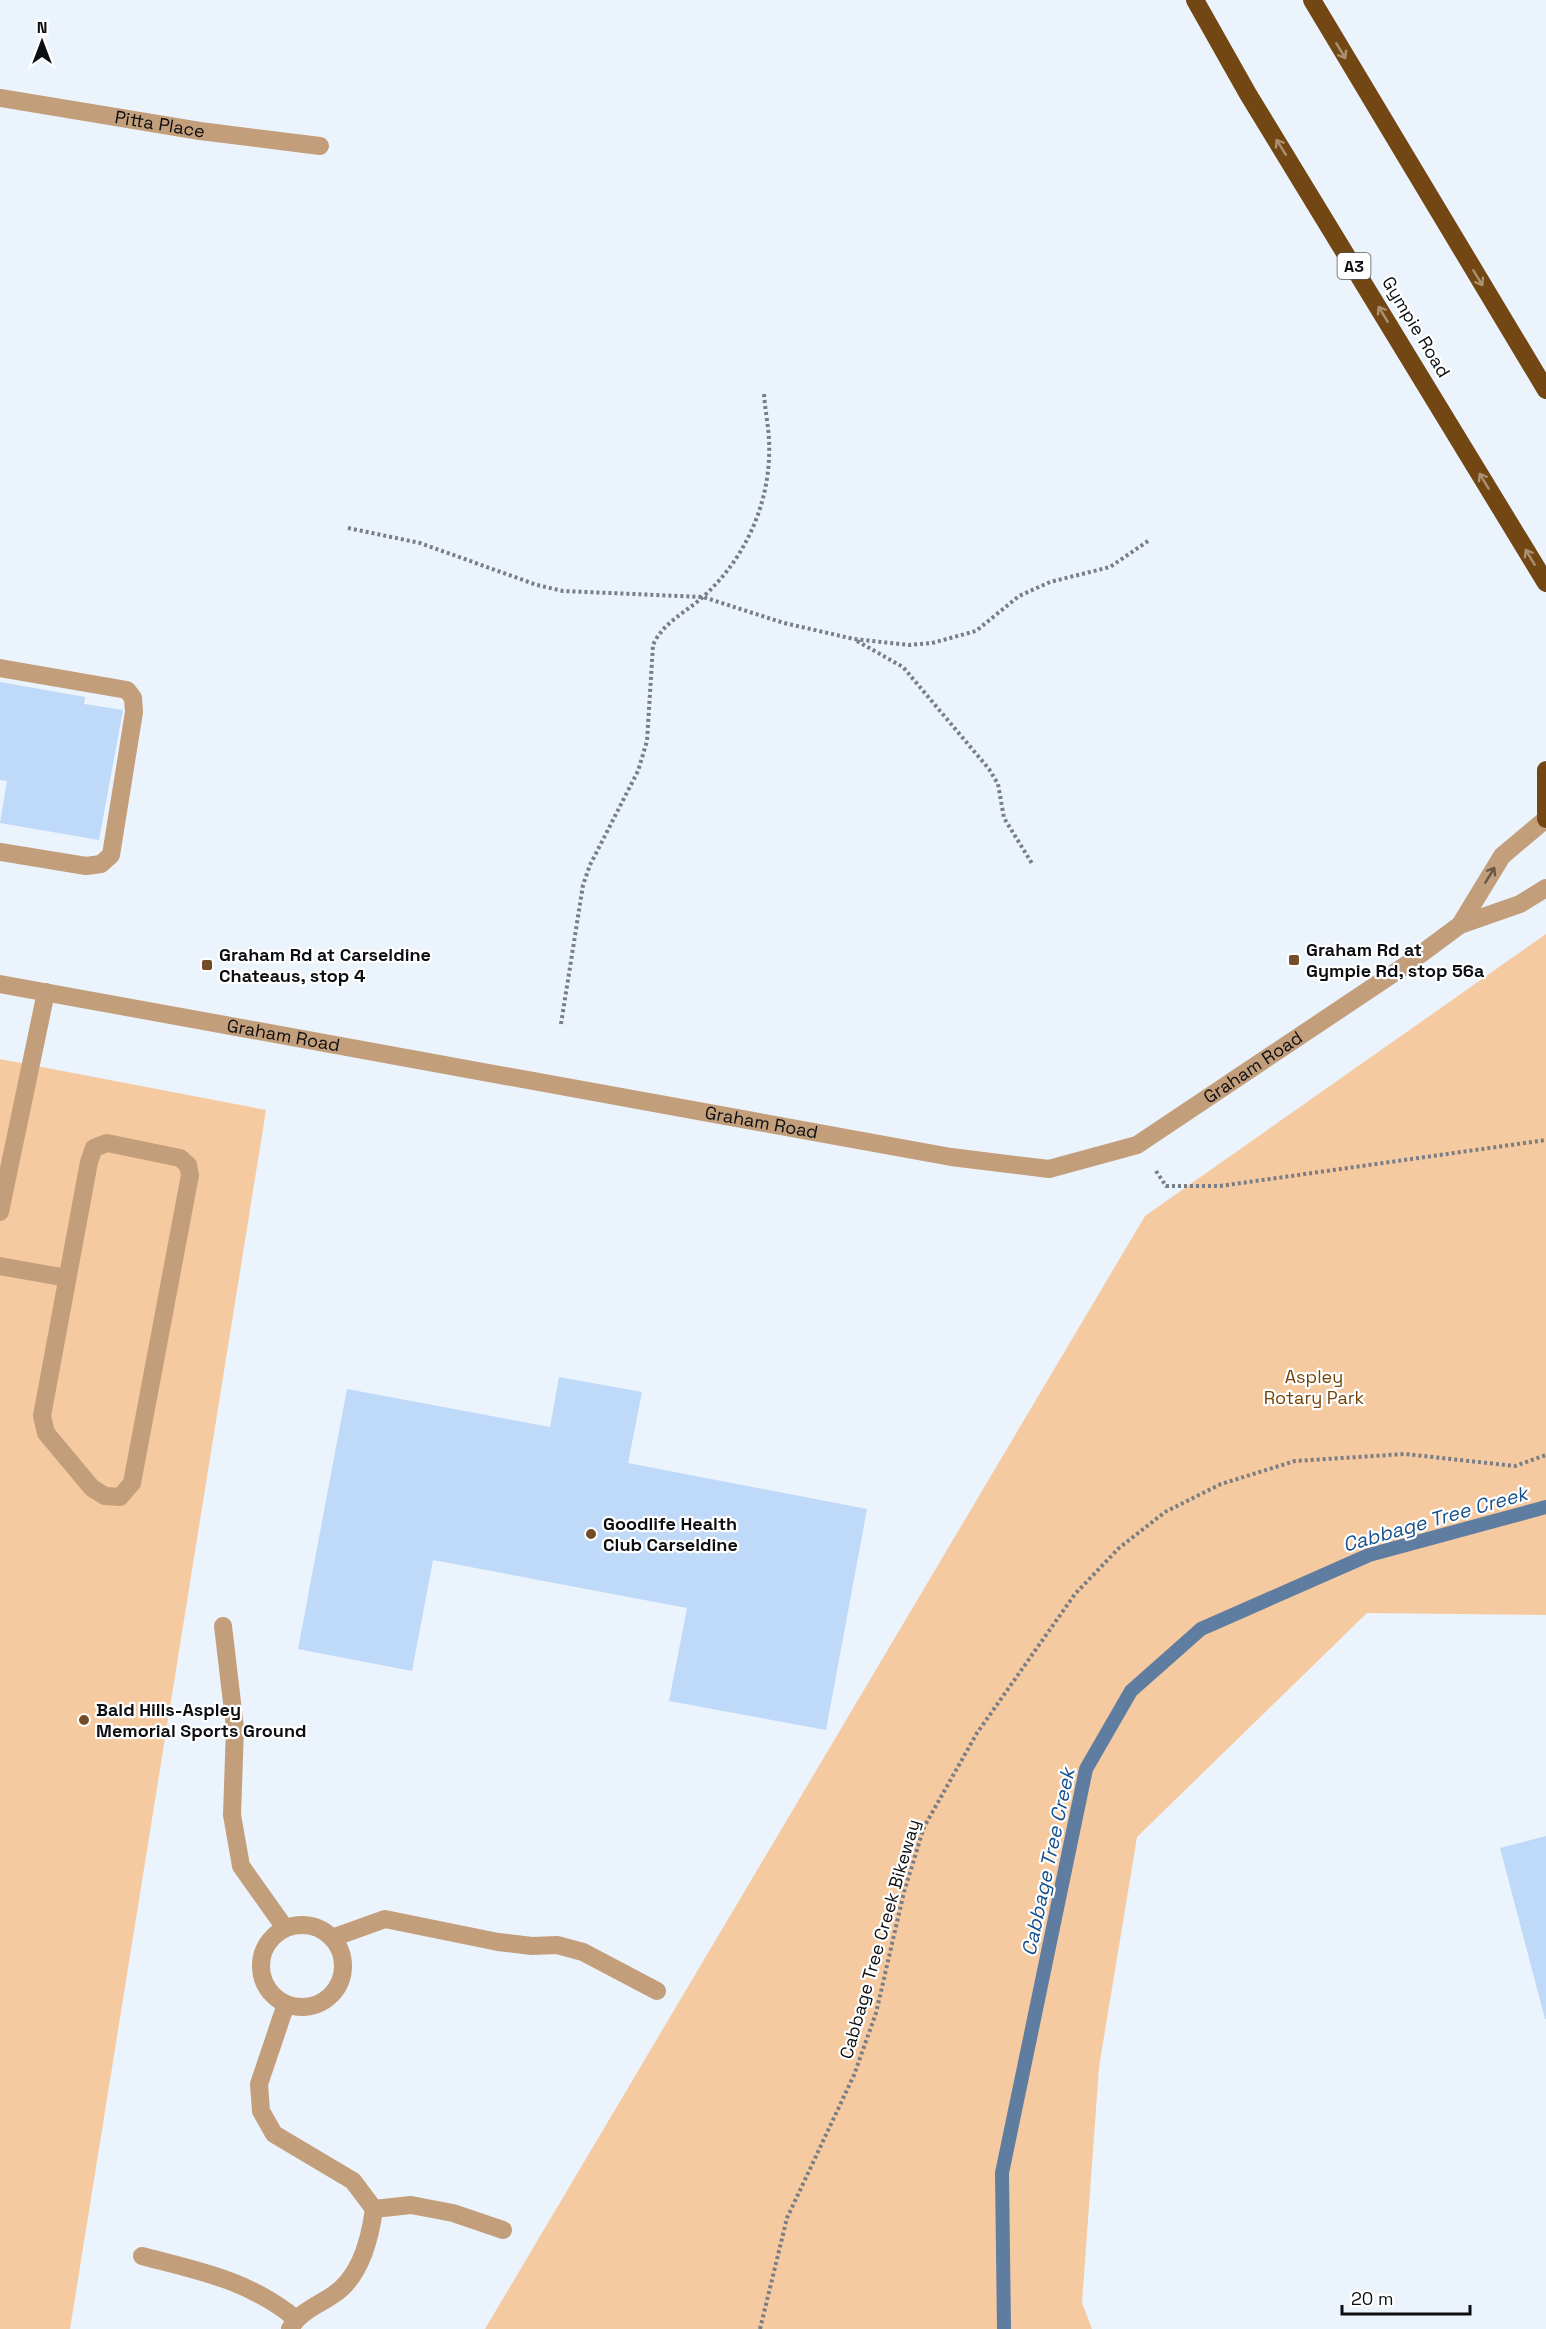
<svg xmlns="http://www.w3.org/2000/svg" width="1546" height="2329" font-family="'Space Grotesk',sans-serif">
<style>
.green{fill:#f6caa1}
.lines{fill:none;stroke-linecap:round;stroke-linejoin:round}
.stream{stroke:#5f7da0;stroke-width:14}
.building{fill:#bfd9f8}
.path{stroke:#797e84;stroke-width:4;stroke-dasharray:3 3;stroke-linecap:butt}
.minor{stroke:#c39e7b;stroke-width:18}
.highway{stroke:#734714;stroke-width:18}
.oneway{stroke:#ab9172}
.oneway2{stroke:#685646}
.poi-dot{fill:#724d28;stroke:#fff;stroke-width:2}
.labels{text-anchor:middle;stroke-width:4.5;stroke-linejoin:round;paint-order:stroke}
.shield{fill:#fff;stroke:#555658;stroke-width:1.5}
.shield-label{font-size:16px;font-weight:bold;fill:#0c0e11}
.street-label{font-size:18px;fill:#0c0e11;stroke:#fff}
.poi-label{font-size:18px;font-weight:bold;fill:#0c0e11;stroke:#fff;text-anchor:start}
.park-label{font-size:18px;fill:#73440a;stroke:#fff}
.water-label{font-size:20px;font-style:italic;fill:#16518d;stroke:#fff}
</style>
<rect width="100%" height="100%" fill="#ebf3fc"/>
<!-- green -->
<g class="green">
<polygon points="1546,934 1546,1615 1367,1613 1137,1837 1099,2067 1082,2303 1092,2329 485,2329 1145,1216"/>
<polygon points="0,1059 266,1110 70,2329 0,2329"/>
</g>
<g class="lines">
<!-- stream -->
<polyline class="stream" points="1004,2329 1002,2173 1086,1769 1131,1691 1201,1629 1369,1555 1546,1507"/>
</g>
<!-- building -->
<g class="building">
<polygon points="0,682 85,697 84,704 123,710 99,840 0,823 7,781 0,780"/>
<polygon points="559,1377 642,1392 628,1463 867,1509 826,1730 669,1701 687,1608 433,1560 412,1671 298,1649 347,1389 550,1427"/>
<polygon points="1546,1836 1546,2019 1545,2019 1500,1848"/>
</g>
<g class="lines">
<!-- path -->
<g class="path">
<polyline points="348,528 420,543 537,585 563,591 703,597 784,623 854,639 909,645 932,643 976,631 1019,596 1050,582 1110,567 1148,541"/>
<polyline points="857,641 903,667 989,769 998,784 1004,818 1033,865"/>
<path d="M561,1024L583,885L590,865L638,771L647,741L653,645C663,622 687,612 705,595C748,555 772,498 769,439C768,424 765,409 764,394"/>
<polyline points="1156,1171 1166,1186 1220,1186 1546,1140"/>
<polyline points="760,2329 787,2218 854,2075 876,2013 904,1892 924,1827 977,1733 1075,1594 1119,1548 1165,1512 1221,1484 1295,1461 1405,1454 1515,1466 1546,1455"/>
</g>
<!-- minor -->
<g class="minor">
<path id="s1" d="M0,98L200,131L320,146"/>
<polyline points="0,668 127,690 133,698 134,712 111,855 101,864 86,866 0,852"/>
<polyline points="1460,925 1502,856 1546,819"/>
<path id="s2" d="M0,984L951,1157L1049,1169L1137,1145L1406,965L1460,925L1520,904L1546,888"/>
<polygon points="107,1143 180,1158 188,1165 190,1175 132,1483 120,1497 105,1496 92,1488 46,1433 42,1416 89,1162 94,1148"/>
<polyline points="0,1212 46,992"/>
<polyline points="0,1266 67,1278"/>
<polyline points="223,1626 235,1728 232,1815 241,1866 285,1928"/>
<circle cx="302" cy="1966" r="41"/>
<polyline points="332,1938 385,1919 498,1942 532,1946 557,1945 583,1952 657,1991"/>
<path d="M286,2004L259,2084L261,2111L274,2134L353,2181L374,2209C370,2239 361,2277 333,2295C318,2305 299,2312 290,2329"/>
<polyline points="374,2209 411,2205 453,2213 503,2230"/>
<path d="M142,2256C199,2271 249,2280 296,2319"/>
</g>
<!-- highway -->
<g class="highway">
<polyline points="1195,0 1248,94 1546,583"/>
<polyline points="1312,0 1546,390"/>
<polyline points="1546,819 1546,770"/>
</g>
</g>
<!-- one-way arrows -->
<defs><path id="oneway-shaft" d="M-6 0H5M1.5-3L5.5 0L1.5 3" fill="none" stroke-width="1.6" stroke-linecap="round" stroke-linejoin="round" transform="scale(1.5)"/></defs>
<g class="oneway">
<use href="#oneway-shaft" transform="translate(1341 51) rotate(59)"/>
<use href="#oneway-shaft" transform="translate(1281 147) rotate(-122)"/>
<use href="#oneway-shaft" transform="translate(1478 278) rotate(59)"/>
<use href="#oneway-shaft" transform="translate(1383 314) rotate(-121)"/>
<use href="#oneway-shaft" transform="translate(1484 481) rotate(-121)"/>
<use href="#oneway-shaft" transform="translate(1530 557) rotate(-121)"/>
</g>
<use class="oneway2" href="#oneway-shaft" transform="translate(1490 875) rotate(-59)"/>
<!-- markers -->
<g class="poi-dot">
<rect x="1288" y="954" width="12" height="12" rx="3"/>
<rect x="201" y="959" width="12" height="12" rx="3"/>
<circle cx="591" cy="1534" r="6"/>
<circle cx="84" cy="1720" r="6"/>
</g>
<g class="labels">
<!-- shield labels -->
<rect class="shield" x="1337.5" y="253" width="33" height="26" rx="4.5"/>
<g class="shield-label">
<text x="1354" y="272">A3</text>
</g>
<!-- street labels -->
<g class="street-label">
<text dy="6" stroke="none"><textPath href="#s1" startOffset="162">Pitta Place</textPath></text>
<text transform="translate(1416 327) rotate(59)" y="6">Gympie Road</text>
<text dy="6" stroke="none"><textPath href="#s2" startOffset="288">Graham Road</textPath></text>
<text dy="6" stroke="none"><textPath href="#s2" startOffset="1296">Graham Road</textPath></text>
<text dy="6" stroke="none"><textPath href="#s2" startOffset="774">Graham Road</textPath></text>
<text transform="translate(880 1939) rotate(-74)" y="6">Cabbage Tree Creek Bikeway</text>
</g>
<!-- poi labels -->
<g class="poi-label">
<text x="1306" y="956">Graham Rd at<tspan x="1306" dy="21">Gympie Rd, stop 56a</tspan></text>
<text x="219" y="961">Graham Rd at Carseldine<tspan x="219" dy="21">Chateaus, stop 4</tspan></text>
<text x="603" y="1530">Goodlife Health<tspan x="603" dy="21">Club Carseldine</tspan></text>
<text x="96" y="1716">Bald Hills-Aspley<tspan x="96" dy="21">Memorial Sports Ground</tspan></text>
</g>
<!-- park labels -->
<g class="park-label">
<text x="1314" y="1383">Aspley<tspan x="1314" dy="21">Rotary Park</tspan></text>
</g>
<!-- water labels -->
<g class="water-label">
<text transform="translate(1435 1519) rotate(-16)" y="7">Cabbage Tree Creek</text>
<text transform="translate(1048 1862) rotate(-78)" y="7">Cabbage Tree Creek</text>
</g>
</g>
<!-- north arrow -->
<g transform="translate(42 42)" stroke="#ffffff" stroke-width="4.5" paint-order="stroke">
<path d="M0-4.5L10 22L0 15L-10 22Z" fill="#0c0e11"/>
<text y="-9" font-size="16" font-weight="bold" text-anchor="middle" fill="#0c0e11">N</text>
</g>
<!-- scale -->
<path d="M1342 2305v9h128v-9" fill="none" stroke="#0c0e11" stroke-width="3"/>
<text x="1351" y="2305" font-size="18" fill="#0c0e11" stroke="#ffffff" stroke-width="4.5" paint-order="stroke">20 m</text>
</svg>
